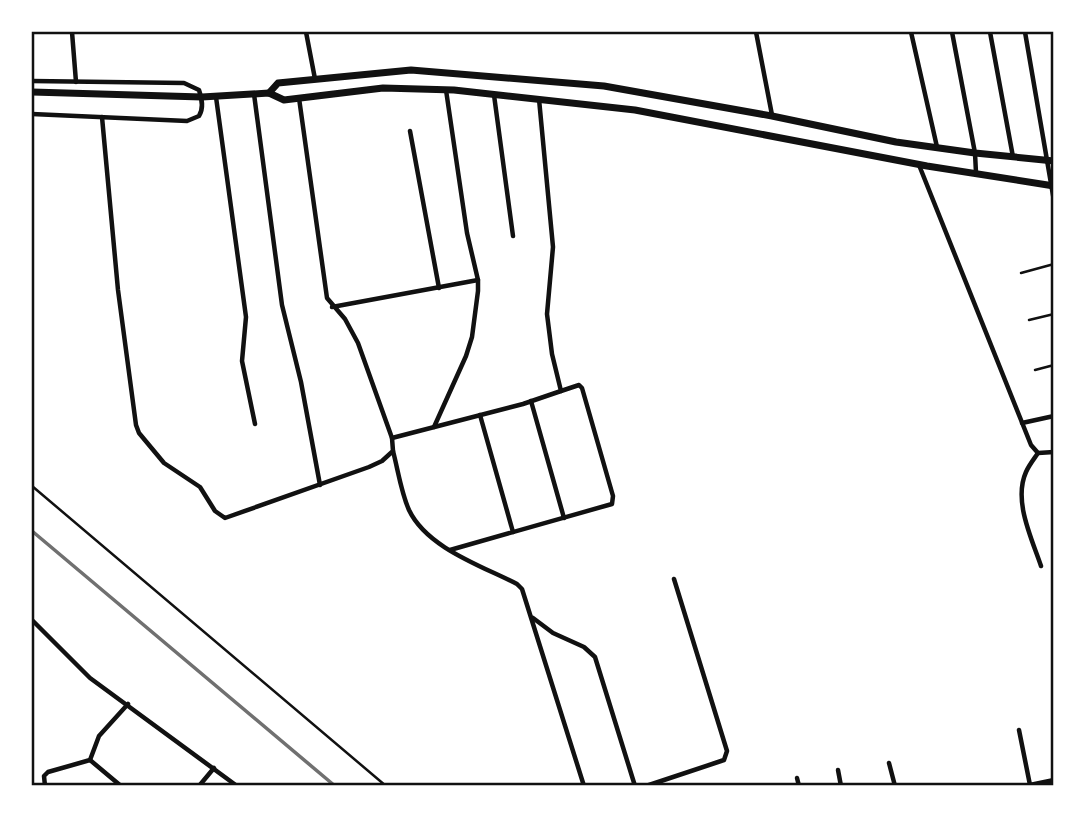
<svg xmlns="http://www.w3.org/2000/svg" width="1085" height="817" font-family="Montserrat,sans-serif">
<style>
.lines{fill:none;stroke-linecap:round;stroke-linejoin:round}
.service{stroke:#111;stroke-width:2.5}
.minor{stroke:#111;stroke-width:4.5}
.secondary{stroke:#111;stroke-width:7}
.rail{stroke:#707070;stroke-width:3.5}
.neatline{fill:none;stroke:#111;stroke-width:2.5}
</style>
<rect width="100%" height="100%" fill="#fff"/>
<g class="lines">
<!-- service -->
<g class="service">
<polyline points="1021,273 1054,264"/>
<polyline points="1029,320 1054,314"/>
<polyline points="1035,370 1054,365"/>
<polyline points="32,486 386,786"/>
</g>
<!-- minor -->
<g class="minor">
<polyline points="72,32 76,82"/>
<polyline points="306,32 315,79"/>
<polyline points="756,32 772,115"/>
<polyline points="911,32 937,147"/>
<polyline points="952,32 975,153 976,173"/>
<polyline points="990,32 1013,157"/>
<polyline points="1025,32 1054,201"/>
<path d="M32,81L184,83L199,90C202,99 204,108 199,116L187,121L32,114"/>
<polyline points="254,94 282,305 301,382 320,485"/>
<polyline points="494,95 513,236"/>
<polyline points="216,97 246,317 242,361 255,424"/>
<polyline points="102,117 118,290 136,425 139,433 164,463 200,487 215,511 225,518 369,467 382,461 393,451 392,438 358,343 345,319 327,298 299,98"/>
<polyline points="410,131 439,288"/>
<polyline points="919,165 1031,445 1038,453 1054,452"/>
<polyline points="332,307 478,280"/>
<polyline points="531,401 564,518"/>
<polyline points="480,415 513,532"/>
<polyline points="1022,423 1054,416"/>
<polyline points="434,427 466,356 472,337 478,291 478,280 467,233 446,90"/>
<polyline points="392,438 523,404 561,391 552,354 547,314 553,247 539,99"/>
<path d="M393,451C398,470 401,492 409,510C427,548 482,566 517,584L522,589L584,786"/>
<path d="M1038,453C1034,459 1029,465 1026,472C1013,501 1032,539 1041,566"/>
<polyline points="450,550 612,504 613,496 582,388 579,385 561,391"/>
<polyline points="533,618 553,633 584,647 595,657 635,786"/>
<polyline points="32,620 90,678 237,786"/>
<polyline points="1019,730 1030,785"/>
<polyline points="90,760 121,786"/>
<polyline points="889,763 895,786"/>
<polyline points="838,770 841,786"/>
<polyline points="797,778 799,786"/>
<polyline points="45,786 44,776 48,772 90,760 99,736 128,704"/>
<polyline points="199,786 214,768"/>
<polyline points="646,786 724,760 727,751 674,579"/>
<polyline points="1025,786 1054,780"/>
</g>
<!-- secondary -->
<g class="secondary">
<polyline points="32,92 202,97 269,93 284,100 383,88 454,90 635,110 927,166 1054,186"/>
<polyline points="269,93 278,83 411,70 604,86 772,116 896,142 975,153 1054,161"/>
</g>
<!-- rail -->
<polyline class="rail" points="32,531 335,786"/>
</g>
<!-- border -->
<rect width="1085" height="817" fill="none" stroke="#ffffff" stroke-width="66"/>
<rect x="33" y="33" width="1019" height="751" class="neatline"/>
</svg>
